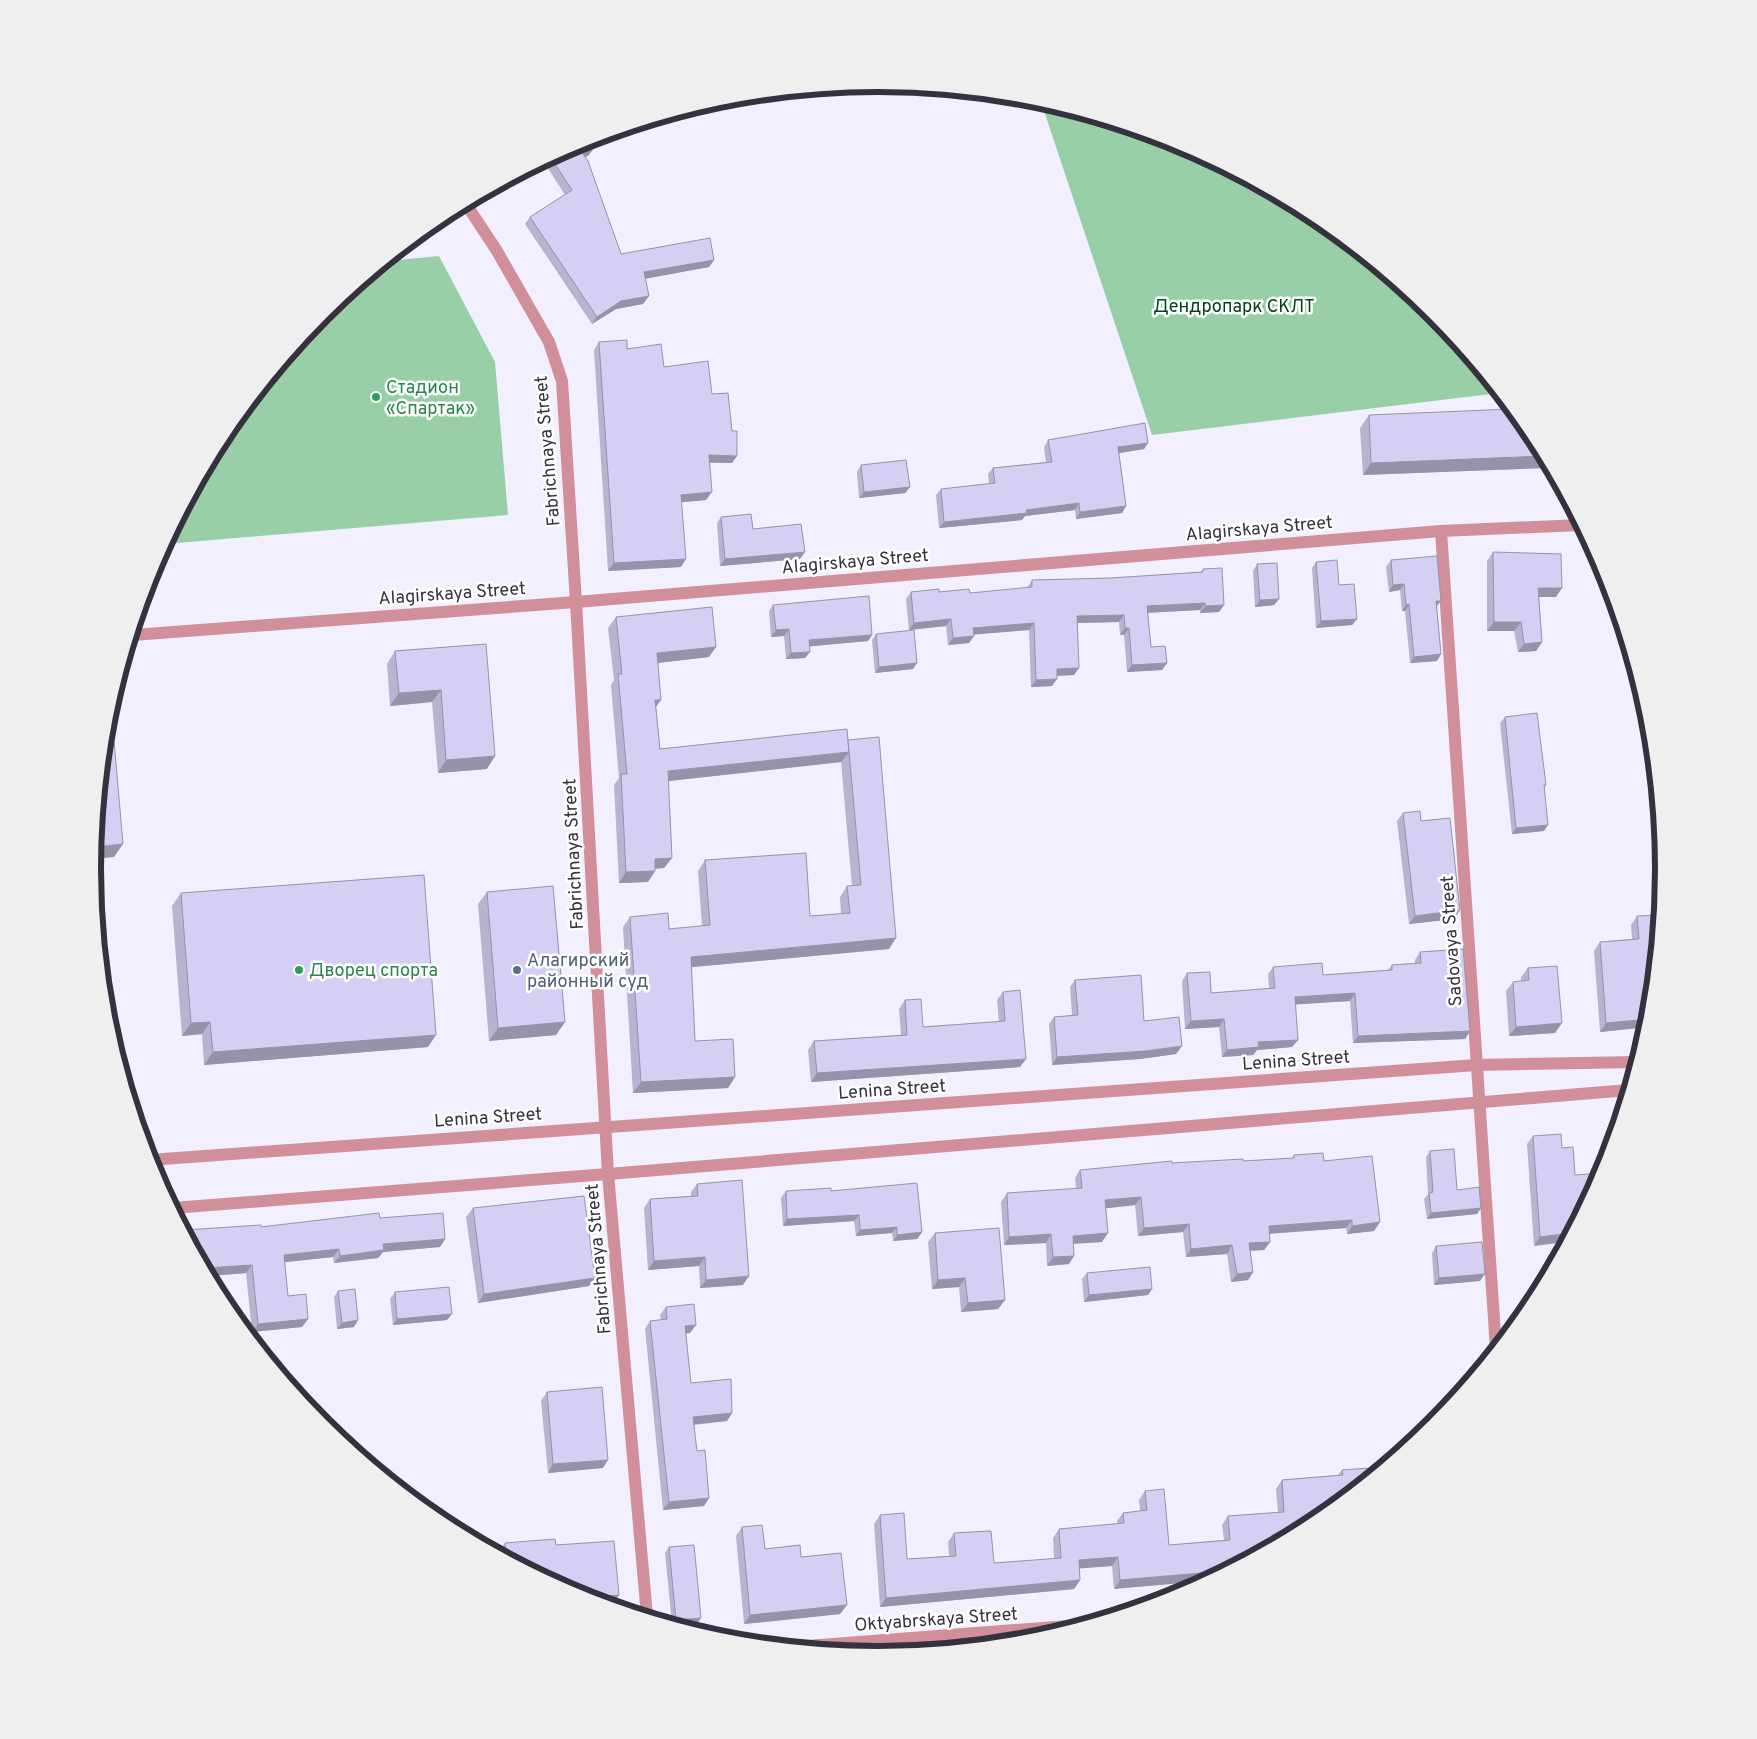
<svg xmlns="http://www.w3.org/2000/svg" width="1757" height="1739" font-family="Overpass,sans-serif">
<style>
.park{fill:#99cfa6}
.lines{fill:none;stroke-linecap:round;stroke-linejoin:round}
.minor{stroke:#d08f99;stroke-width:12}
.tertiary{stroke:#d08f99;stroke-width:12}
.wall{fill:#b7b3d1}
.shaded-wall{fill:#9592aa}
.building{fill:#d5d0f3;stroke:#9592aa}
.leisure-dot{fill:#2e9e5b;stroke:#fff;stroke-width:2}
.service-dot{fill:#5c6f8a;stroke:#fff;stroke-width:2}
.labels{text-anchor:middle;stroke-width:5;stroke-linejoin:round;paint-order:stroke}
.park-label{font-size:18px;fill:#00401b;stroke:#fff}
.leisure-label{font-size:18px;fill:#27864d;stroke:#fff;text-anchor:start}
.street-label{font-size:18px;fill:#34323f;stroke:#fff}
.service-label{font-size:18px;fill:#4e5e75;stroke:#fff;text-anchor:start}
.rim{fill:none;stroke:#34323f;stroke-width:6}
</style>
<rect width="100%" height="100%" fill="#f2f0fe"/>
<!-- park -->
<g class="park">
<polygon points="1041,102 1179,144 1315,216 1434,314 1499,393 1152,435"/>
<polygon points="439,256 495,362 508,515 166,544 225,433 323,314 388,261"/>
</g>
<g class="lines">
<!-- minor -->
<g class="minor">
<polyline points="466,204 497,251 549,342 562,381 576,602 608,1174 647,1616"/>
<polyline points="1441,531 1496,1349"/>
<polyline points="133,635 576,602 1441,531 1581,525"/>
<polyline points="794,1647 1081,1625"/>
</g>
<!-- tertiary -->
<g class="tertiary">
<polyline points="149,1160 1477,1065 1637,1062"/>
<polyline points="173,1208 608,1174 1629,1090"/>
</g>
</g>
<!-- wall -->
<g class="wall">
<polygon points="878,84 901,86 870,92 869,85"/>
<polygon points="578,143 589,155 585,157 621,254 714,260 709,267 645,278 649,296 643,304 616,309 592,324 525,224 530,217 565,195 544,162"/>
<polygon points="599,342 627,349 664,367 712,394 732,463 710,463 706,500 681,502 681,567 608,571 594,350"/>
<polygon points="1369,415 1532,433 1548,463 1545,468 1363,475 1360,428"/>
<polygon points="1048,440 1148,443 1144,449 1119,453 1126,506 1122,513 1076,519 1075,510 1025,516 1022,520 939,528 936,495 941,489 989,484 988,474 993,468 1046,462 1044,447"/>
<polygon points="861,465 910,487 905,493 859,498 857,472"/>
<polygon points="721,517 753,529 800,559 720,566 717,523"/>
<polygon points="1493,552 1556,597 1539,597 1542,642 1536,651 1518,652 1514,631 1487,631 1487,561"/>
<polygon points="1391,560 1437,607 1441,654 1437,661 1410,663 1405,611 1402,611 1400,590 1389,592 1386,567"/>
<polygon points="1316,562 1339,585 1357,619 1352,625 1316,628 1312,568"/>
<polygon points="1257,564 1279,599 1274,605 1255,607 1253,571"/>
<polygon points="1203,569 1224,605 1219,612 1200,613 1200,610 1148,613 1151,647 1167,663 1162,670 1127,672 1124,635 1120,635 1119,622 1078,623 1074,675 1057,676 1052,686 1031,687 1029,630 974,634 969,643 948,645 946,626 909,630 906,599 911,592 970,593 1027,588 1032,580 1111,578 1201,572"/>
<polygon points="773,605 872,635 868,641 809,646 805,658 786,659 784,636 771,637 769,611"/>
<polygon points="616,617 709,657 657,663 661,700 656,706 660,749 848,740 889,949 691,967 695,1041 735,1077 728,1088 633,1093 623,927 630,917 669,929 702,926 698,871 705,860 810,916 841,914 840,897 847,886 852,886 841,762 668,781 672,858 664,868 655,869 655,871 648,882 619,883 614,785 619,778 611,685 614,680 608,628"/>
<polygon points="876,634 913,669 875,673 872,640"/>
<polygon points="486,644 487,769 438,773 432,702 390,706 387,664 395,651"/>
<polygon points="1505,717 1546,785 1545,787 1544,831 1512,834 1500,723"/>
<polygon points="1403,813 1421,821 1460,910 1454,919 1409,924 1397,821"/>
<polygon points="487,892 565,1022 556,1035 489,1041 478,904"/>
<polygon points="181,893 428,1047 204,1065 202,1034 182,1036 172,906"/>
<polygon points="1637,916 1649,1023 1648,1027 1600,1032 1594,951 1600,942 1632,939 1631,925"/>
<polygon points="1420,952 1470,1031 1465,1039 1353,1043 1350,1001 1295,1004 1298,1040 1292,1047 1257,1050 1253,1055 1222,1057 1219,1027 1185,1029 1182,981 1187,973 1211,993 1269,989 1268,974 1273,967 1323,975 1388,970 1392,965 1415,963 1415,960"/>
<polygon points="1528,968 1555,1033 1509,1036 1506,991 1513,982 1521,981 1521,977"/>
<polygon points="1075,980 1144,1021 1176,1054 1140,1059 1052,1065 1049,1024 1054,1017 1072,1015 1070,987"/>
<polygon points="1003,992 1020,1067 811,1082 808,1050 814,1041 901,1035 899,1009 905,1000 923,1027 999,1022 997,1000"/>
<polygon points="1533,1136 1562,1148 1575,1175 1603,1173 1534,1246 1527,1144"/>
<polygon points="1430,1151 1457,1190 1481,1208 1477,1214 1427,1219 1424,1199 1428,1194 1426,1157"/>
<polygon points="1294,1155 1324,1161 1380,1222 1374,1231 1347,1234 1346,1228 1269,1234 1270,1242 1264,1250 1250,1251 1253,1272 1248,1280 1231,1282 1227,1254 1186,1257 1183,1232 1138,1236 1135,1205 1106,1208 1102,1242 1073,1244 1069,1264 1047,1266 1046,1243 1004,1245 1001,1202 1007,1193 1076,1189 1075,1178 1080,1170 1172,1163 1243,1161 1292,1158"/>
<polygon points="697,1184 743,1285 700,1288 699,1266 648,1270 644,1208 650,1199 691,1196 691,1192"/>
<polygon points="786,1191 831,1191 922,1232 917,1239 893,1241 892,1233 856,1236 854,1221 783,1226 781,1198"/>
<polygon points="473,1208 595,1278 589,1286 478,1303 466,1217"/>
<polygon points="380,1218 445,1239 440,1247 383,1252 378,1258 334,1263 333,1257 284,1262 288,1296 308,1319 302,1327 252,1332 246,1273 209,1276 185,1230 261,1227"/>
<polygon points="935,1233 1005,1300 998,1309 961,1312 959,1287 932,1289 928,1242"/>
<polygon points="1436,1246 1480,1281 1434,1285 1432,1253"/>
<polygon points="1087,1273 1152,1289 1148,1295 1084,1302 1082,1279"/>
<polygon points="338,1291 354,1327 337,1329 334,1297"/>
<polygon points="395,1292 447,1320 393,1325 390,1299"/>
<polygon points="666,1307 690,1333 685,1334 691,1383 732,1413 727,1421 694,1425 697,1451 709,1498 704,1506 663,1510 645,1329 650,1321 661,1320 660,1315"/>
<polygon points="547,1392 603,1468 548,1473 541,1401"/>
<polygon points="1383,1467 1315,1523 1114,1589 1112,1566 1079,1568 1080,1580 1074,1589 880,1607 874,1524 880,1515 907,1559 949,1556 948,1542 954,1533 994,1563 1054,1559 1053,1538 1059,1529 1117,1524 1117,1521 1123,1513 1140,1511 1139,1500 1145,1491 1169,1545 1224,1540 1222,1525 1228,1516 1278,1512 1276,1489 1282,1480 1338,1475 1342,1470"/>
<polygon points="742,1527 765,1549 801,1557 840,1614 744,1624 736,1536"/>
<polygon points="505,1543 556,1545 613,1604 607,1604 578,1595 499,1553 499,1551"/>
<polygon points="669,1547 697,1624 678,1626 672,1624 665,1553"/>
</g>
<!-- shaded-wall -->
<g class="shaded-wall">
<polygon points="876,84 878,84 901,86 870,92"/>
<polygon points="594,148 589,155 578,162 583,154"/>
<polygon points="714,260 709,267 639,280 644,272"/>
<polygon points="649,296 643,304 616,309 592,324 597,317 621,301"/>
<polygon points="1148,443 1144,449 1114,454 1118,447"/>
<polygon points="709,455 737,456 732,463 703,462"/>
<polygon points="1544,456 1548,463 1545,468 1363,475 1371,463"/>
<polygon points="910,487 905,493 859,498 864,492"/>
<polygon points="712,492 706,500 675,503 681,495"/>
<polygon points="1079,503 1075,510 1025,516 1022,520 939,528 944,522 1026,510"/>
<polygon points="1126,506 1122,513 1076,519 1080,512"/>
<polygon points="805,552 800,559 720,566 725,559"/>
<polygon points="686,559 681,567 608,571 614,563"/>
<polygon points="1404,584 1400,590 1389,592 1393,585"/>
<polygon points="1538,588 1562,588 1556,597 1532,597"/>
<polygon points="1279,599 1274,605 1255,607 1260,600"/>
<polygon points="1436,601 1441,601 1436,607"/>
<polygon points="1205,603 1200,610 1142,613 1147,606"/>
<polygon points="1409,604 1405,611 1402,611 1406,605"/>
<polygon points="1224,605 1219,612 1200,613 1205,606"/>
<polygon points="1124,615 1119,622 1072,623 1077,616"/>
<polygon points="951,619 946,626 909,630 914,623"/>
<polygon points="1357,619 1352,625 1316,628 1321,621"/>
<polygon points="1494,622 1521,622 1514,631 1487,631"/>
<polygon points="1034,623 1029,630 969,635 973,628"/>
<polygon points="1125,628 1129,628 1124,635 1120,635"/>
<polygon points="789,629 784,636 771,637 776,630"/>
<polygon points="872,635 868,641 804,647 809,640"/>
<polygon points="974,636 969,643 948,645 953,638"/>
<polygon points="1542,642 1536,651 1518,652 1524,644"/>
<polygon points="716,647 709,657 649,664 657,653"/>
<polygon points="810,652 805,658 786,659 791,653"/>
<polygon points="1441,654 1437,661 1410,663 1414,657"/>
<polygon points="917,663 913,669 875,673 879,667"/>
<polygon points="1167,663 1162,670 1127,672 1132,665"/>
<polygon points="1079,668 1074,675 1052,676 1057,669"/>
<polygon points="1057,679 1052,686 1031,687 1036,680"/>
<polygon points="441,690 432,702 390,706 399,693"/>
<polygon points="655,700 661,700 653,711"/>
<polygon points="849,752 841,762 660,782 668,771"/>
<polygon points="495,756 487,769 438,773 446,760"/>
<polygon points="1548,825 1544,831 1512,834 1516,828"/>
<polygon points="123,844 114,857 94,859 95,847"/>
<polygon points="672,858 664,868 647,869 655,859"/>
<polygon points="655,871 648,882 619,883 626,872"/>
<polygon points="1460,910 1454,919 1409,924 1415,916"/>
<polygon points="896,938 889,949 683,968 691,957"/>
<polygon points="1355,993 1350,1001 1289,1005 1295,997"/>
<polygon points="1224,1019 1219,1027 1185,1029 1191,1021"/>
<polygon points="1650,1019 1648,1027 1600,1032 1606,1023"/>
<polygon points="210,1022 202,1034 182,1036 191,1023"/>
<polygon points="565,1022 556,1035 489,1041 498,1028"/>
<polygon points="1562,1023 1555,1033 1509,1036 1516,1027"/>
<polygon points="1470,1031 1465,1039 1353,1043 1358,1036"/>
<polygon points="436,1035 428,1047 204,1065 213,1052"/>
<polygon points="1298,1040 1292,1047 1257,1050 1253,1055 1222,1057 1227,1050 1258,1042"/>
<polygon points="1182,1046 1176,1054 1140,1059 1052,1065 1057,1057"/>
<polygon points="1026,1059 1020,1067 811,1082 817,1073"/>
<polygon points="735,1077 728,1088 633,1093 641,1082"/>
<polygon points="1141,1197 1135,1205 1100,1209 1105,1200"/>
<polygon points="1481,1208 1477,1214 1427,1219 1431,1213"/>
<polygon points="859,1215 854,1221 783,1226 787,1219"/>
<polygon points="1352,1220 1346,1228 1263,1234 1269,1226"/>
<polygon points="1380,1222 1374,1231 1347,1234 1352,1226"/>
<polygon points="1189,1224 1183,1232 1138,1236 1144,1228"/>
<polygon points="897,1227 892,1233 856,1236 860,1230"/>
<polygon points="922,1232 917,1239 893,1241 897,1235"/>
<polygon points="1108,1233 1102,1242 1067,1244 1073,1236"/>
<polygon points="1571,1233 1566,1242 1534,1246 1540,1237"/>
<polygon points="1051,1234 1046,1243 1004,1245 1009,1237"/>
<polygon points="445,1239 440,1247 383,1252 378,1258 334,1263 340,1256 383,1244"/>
<polygon points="1270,1242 1264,1250 1244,1251 1249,1243"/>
<polygon points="1232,1245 1227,1254 1186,1257 1191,1249"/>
<polygon points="339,1249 333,1257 278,1263 284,1255"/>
<polygon points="1074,1256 1069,1264 1047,1266 1053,1257"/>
<polygon points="705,1257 699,1266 648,1270 654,1261"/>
<polygon points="252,1265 246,1273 209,1276 205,1268"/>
<polygon points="1253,1272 1248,1280 1231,1282 1237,1274"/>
<polygon points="1485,1274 1480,1281 1434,1285 1439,1278"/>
<polygon points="749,1276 743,1285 700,1288 706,1280"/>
<polygon points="595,1278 589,1286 478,1303 484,1294"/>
<polygon points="965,1278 959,1287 932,1289 938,1280"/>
<polygon points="1152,1289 1148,1295 1084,1302 1089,1295"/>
<polygon points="1005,1300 998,1309 961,1312 968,1303"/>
<polygon points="452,1314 447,1320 393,1325 397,1319"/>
<polygon points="308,1319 302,1327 252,1332 258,1324"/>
<polygon points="358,1320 354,1327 337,1329 342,1323"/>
<polygon points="696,1325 690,1333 679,1334 685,1326"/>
<polygon points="732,1413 727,1421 687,1425 693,1417"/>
<polygon points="608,1460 603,1468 548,1473 553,1464"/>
<polygon points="709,1498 704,1506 663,1510 669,1502"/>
<polygon points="1118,1557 1112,1566 1073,1569 1079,1560"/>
<polygon points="1224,1571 1206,1581 1114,1589 1120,1580"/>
<polygon points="1080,1580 1074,1589 880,1607 886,1598"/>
<polygon points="588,1589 582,1597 578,1595 569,1591"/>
<polygon points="619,1595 613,1604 607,1604 588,1598"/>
<polygon points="847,1605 840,1614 744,1624 750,1615"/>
<polygon points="701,1618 697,1624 678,1626 673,1624 676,1620"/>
</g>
<!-- building -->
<g class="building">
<polygon points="589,140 594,148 583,154 588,161 621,254 710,238 714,260 644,272 649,296 621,301 597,317 530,217 572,190 551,158 578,143"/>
<polygon points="627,340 627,349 661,344 664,367 708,361 712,394 728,393 732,431 737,431 737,456 709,455 712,492 681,495 686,559 614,563 599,342"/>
<polygon points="1512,409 1532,433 1544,456 1371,463 1369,415"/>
<polygon points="1145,423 1148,443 1118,447 1126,506 1080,512 1079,503 1026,510 1027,513 944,522 941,489 995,483 993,468 1052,462 1048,440"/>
<polygon points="906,460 910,487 864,492 861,465"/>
<polygon points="751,514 753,529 801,524 805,552 725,559 721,517"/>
<polygon points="1493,552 1561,554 1562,588 1538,588 1542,642 1524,644 1521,622 1494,622"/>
<polygon points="1437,556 1441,601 1436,601 1441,654 1414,657 1409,604 1406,605 1404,584 1393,585 1391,560"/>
<polygon points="1337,560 1339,585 1354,584 1357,619 1321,621 1316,562"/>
<polygon points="1277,563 1279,599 1260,600 1257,564"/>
<polygon points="1222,568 1224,605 1205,606 1205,603 1147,606 1151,647 1165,646 1167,663 1132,665 1129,628 1125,628 1124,615 1077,616 1079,668 1057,669 1057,679 1036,680 1034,623 973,628 974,636 953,638 951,619 914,623 911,592 939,589 939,592 969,589 970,593 1032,587 1032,580 1111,578 1203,572 1203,569"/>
<polygon points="869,596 872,635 809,640 810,652 791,653 789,629 776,630 773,605"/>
<polygon points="712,607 716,647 657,653 661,700 655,700 660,749 847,729 849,752 668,771 672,858 655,859 655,871 626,872 621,774 627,774 618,674 622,674 616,617"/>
<polygon points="914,630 917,663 879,667 876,634"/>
<polygon points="486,644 495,756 446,760 441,690 399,693 395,651"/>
<polygon points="111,706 123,844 95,847 108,716"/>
<polygon points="1537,713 1546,785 1544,785 1548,825 1516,828 1505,717"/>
<polygon points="879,737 896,938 691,957 695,1041 733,1039 735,1077 641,1082 630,917 668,913 669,929 710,925 705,860 806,853 810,916 850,913 847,886 861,885 848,740"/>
<polygon points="1420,811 1421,821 1450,818 1460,910 1415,916 1403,813"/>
<polygon points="424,875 436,1035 213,1052 210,1022 191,1023 181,893"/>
<polygon points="553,886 565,1022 498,1028 487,892"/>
<polygon points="1660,915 1650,1019 1606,1023 1600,942 1639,939 1637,916"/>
<polygon points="1463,949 1470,1031 1358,1036 1355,993 1295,997 1298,1040 1258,1042 1259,1047 1227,1050 1224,1019 1191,1021 1187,973 1210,972 1211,993 1275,988 1273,967 1322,963 1323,975 1392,970 1392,965 1421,963 1420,952"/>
<polygon points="1557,966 1562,1023 1516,1027 1513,982 1529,980 1528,968"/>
<polygon points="1141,975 1144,1021 1179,1017 1182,1046 1146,1051 1057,1057 1054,1017 1078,1015 1075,980"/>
<polygon points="1020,990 1026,1059 817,1073 814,1041 907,1035 905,1000 921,999 923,1027 1005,1021 1003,992"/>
<polygon points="1561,1134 1562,1148 1573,1147 1575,1175 1603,1173 1571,1233 1540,1237 1533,1136"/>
<polygon points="1454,1149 1457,1190 1479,1187 1481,1208 1431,1213 1429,1193 1433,1192 1430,1151"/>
<polygon points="1323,1153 1324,1161 1372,1156 1380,1222 1352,1226 1352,1220 1269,1226 1270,1242 1249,1243 1253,1272 1237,1274 1232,1245 1191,1249 1189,1224 1144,1228 1141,1197 1105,1200 1108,1233 1073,1236 1074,1256 1053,1257 1051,1234 1009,1237 1007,1193 1082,1188 1080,1170 1172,1161 1172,1163 1243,1159 1243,1161 1294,1158 1294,1155"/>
<polygon points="742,1180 749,1276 706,1280 705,1257 654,1261 650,1199 698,1196 697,1184"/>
<polygon points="917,1183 922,1232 897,1235 897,1227 860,1230 859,1215 787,1219 786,1191 831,1188 831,1191"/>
<polygon points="584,1196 595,1278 484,1294 473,1208"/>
<polygon points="379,1213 380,1218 443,1213 445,1239 383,1244 384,1250 340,1256 339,1249 284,1255 288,1296 306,1294 308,1319 258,1324 252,1265 205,1268 185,1230 261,1225 261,1227"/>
<polygon points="999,1228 1005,1300 968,1303 965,1278 938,1280 935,1233"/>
<polygon points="1482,1242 1485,1274 1439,1278 1436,1246"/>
<polygon points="1150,1267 1152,1289 1089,1295 1087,1273"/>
<polygon points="449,1287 452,1314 397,1319 395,1292"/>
<polygon points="355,1289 358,1320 342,1323 338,1291"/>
<polygon points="694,1304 696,1325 685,1326 691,1383 731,1379 732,1413 693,1417 697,1451 705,1450 709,1498 669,1502 650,1321 667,1319 666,1307"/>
<polygon points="602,1387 608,1460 553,1464 547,1392"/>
<polygon points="1383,1467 1315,1523 1224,1571 1120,1580 1118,1557 1079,1560 1080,1580 886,1598 880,1515 904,1513 907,1559 956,1556 954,1533 991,1531 994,1563 1061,1558 1059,1529 1124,1523 1123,1513 1147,1510 1145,1491 1164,1489 1169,1545 1230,1540 1228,1516 1284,1512 1282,1480 1343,1475 1342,1470"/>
<polygon points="762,1525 765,1549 800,1545 801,1557 841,1553 847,1605 750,1615 742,1527"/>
<polygon points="463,1526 464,1535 449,1527"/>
<polygon points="555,1539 556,1545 614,1541 619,1595 588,1598 588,1589 569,1591 506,1557 505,1543"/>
<polygon points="694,1545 701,1618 676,1620 669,1547"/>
</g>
<!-- markers -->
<g class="leisure-dot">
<circle cx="376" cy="397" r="5"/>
<circle cx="299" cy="970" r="5"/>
</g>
<circle class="service-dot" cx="517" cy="970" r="5"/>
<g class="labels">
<!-- park labels -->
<g class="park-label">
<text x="1234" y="312">Дендропарк СКЛТ</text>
</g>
<!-- leisure labels -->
<g class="leisure-label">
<text x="386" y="393">Стадион<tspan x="386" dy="21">«Спартак»</tspan></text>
<text x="309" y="976">Дворец спорта</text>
</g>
<!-- street labels -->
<g class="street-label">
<text transform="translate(547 451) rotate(-95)" y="6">Fabrichnaya Street</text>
<text transform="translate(1259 528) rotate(-5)" y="6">Alagirskaya Street</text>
<text transform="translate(855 561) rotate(-5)" y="6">Alagirskaya Street</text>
<text transform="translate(452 593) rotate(-4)" y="6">Alagirskaya Street</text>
<text transform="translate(573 854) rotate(-93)" y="6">Fabrichnaya Street</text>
<text transform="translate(1451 941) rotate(-94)" y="6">Sadovaya Street</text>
<text transform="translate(1296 1060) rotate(-4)" y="6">Lenina Street</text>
<text transform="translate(892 1089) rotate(-4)" y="6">Lenina Street</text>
<text transform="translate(488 1117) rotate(-4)" y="6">Lenina Street</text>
<text transform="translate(598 1259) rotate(-95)" y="6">Fabrichnaya Street</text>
<text transform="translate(936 1619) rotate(-4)" y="6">Oktyabrskaya Street</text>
</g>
<!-- service labels -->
<g class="service-label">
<text x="527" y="966">Алагирский<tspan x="527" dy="21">районный суд</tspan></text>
</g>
</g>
<!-- crop -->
<path d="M0 0H1757V1739H0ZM101 869a777 777 0 1 1 1554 0a777 777 0 1 1-1554 0Z" fill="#efeff0" fill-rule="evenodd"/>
<path class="rim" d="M101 869a777 777 0 1 1 1554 0a777 777 0 1 1-1554 0Z"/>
</svg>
